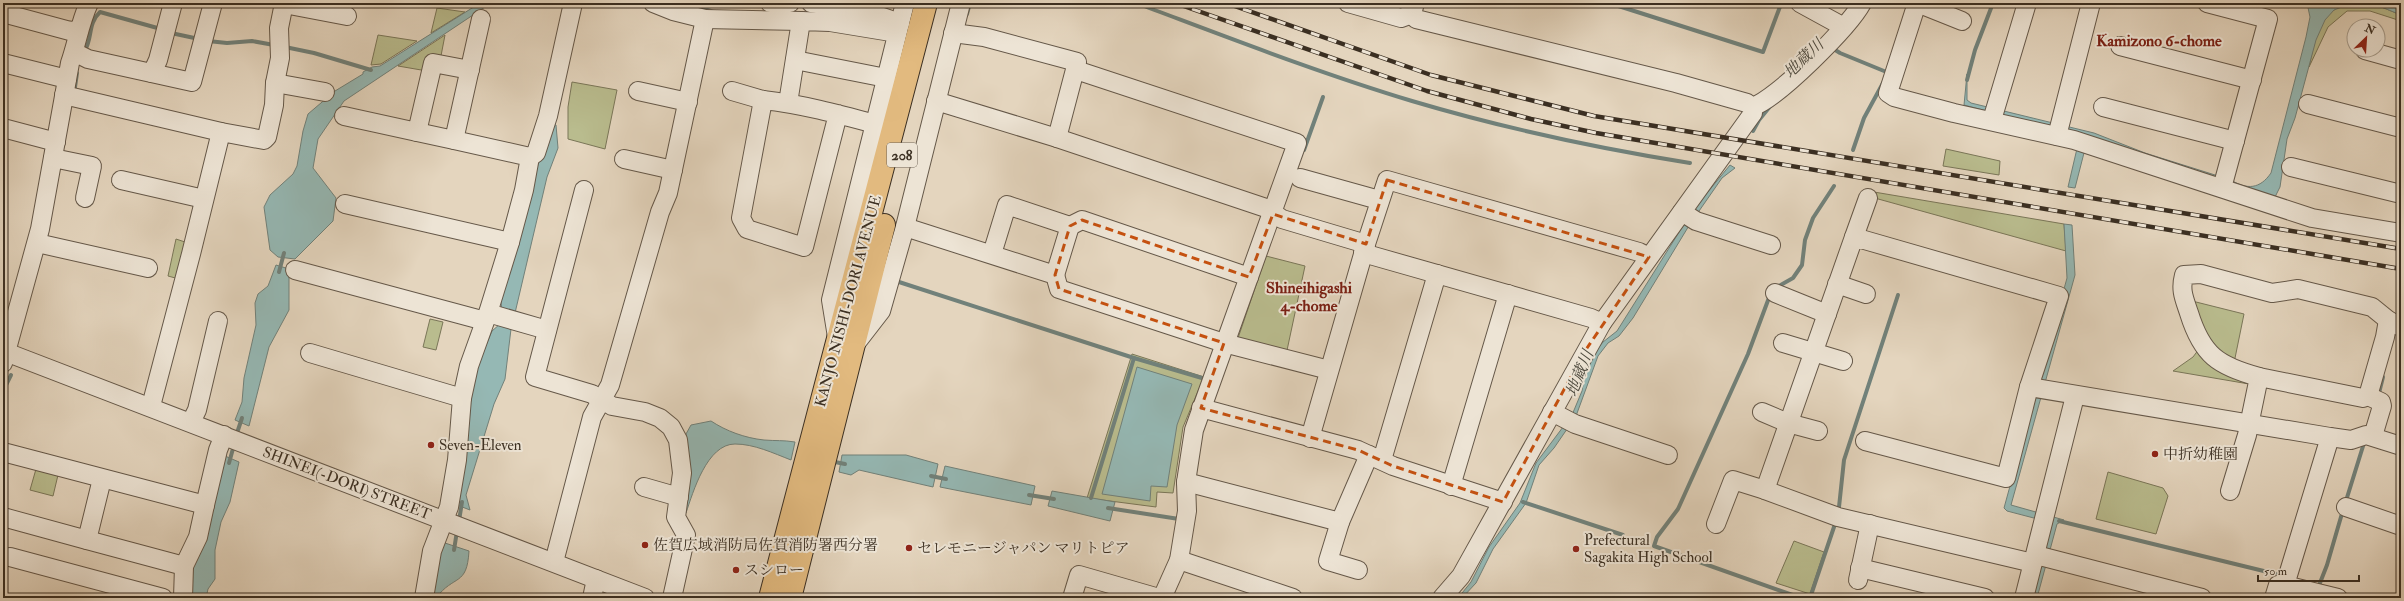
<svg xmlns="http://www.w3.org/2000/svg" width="2404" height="601" font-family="'IM FELL Double Pica','Noto Serif JP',serif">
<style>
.green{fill:#b9bc8e;stroke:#7a7658}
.water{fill:#95b8b4;stroke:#71817a}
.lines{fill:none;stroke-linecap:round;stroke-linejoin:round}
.stream{stroke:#71817a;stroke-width:4}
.minor-casing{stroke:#655849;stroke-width:20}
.highway-casing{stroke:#3b2f22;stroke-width:24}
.minor{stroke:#ede4d5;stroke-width:18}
.highway{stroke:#e2ba7f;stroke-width:22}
.rail-casing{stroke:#3b2f22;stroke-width:4.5}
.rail{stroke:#ede4d5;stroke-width:3;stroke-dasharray:9;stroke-linecap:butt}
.marked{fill:none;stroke:#c55110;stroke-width:3;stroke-dasharray:8 5;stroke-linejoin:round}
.poi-dot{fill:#8f2418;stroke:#ede4d5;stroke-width:1.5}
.labels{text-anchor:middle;stroke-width:4;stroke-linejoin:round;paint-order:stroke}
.shield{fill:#ede4d5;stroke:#706558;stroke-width:1}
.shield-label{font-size:14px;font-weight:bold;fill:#3b2f22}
.street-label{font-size:15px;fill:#3b2f22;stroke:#ede4d5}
.poi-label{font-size:15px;fill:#3b2f22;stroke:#ede4d5;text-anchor:start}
.neighbourhood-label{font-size:16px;font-weight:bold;fill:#7a1f14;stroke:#ede4d5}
.water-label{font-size:16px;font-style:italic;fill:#4d4a3f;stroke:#ede4d5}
</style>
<rect width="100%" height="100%" fill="#e4d5be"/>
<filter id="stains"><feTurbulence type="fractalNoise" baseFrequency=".005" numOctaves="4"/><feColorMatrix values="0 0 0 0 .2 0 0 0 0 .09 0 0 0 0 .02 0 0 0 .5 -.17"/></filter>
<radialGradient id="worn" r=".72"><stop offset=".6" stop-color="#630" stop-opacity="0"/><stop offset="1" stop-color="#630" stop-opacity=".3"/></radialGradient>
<!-- green -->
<g class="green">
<path d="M2352,3L2379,6L2401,15V21L2370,11H2347L2328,27L2309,67C2313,49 2317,20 2334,10C2339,6 2346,5 2352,3Z"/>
<polygon points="437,8 465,12 431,33"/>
<polygon points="378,35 417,41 381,64 371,65"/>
<polygon points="445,35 440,61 427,71 398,66"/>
<polygon points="572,82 617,90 605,149 568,139 568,107"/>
<polygon points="1946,149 2000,161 1999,175 1943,166"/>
<polygon points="1874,192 2064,224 2066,251 1871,197"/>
<polygon points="176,239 188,243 179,279 168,276"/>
<polygon points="1266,256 1305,266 1286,355 1237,341"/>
<path d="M2192,301L2244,314L2234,363C2205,345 2203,332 2192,301Z"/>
<polygon points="430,319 443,322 436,350 423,347"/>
<polygon points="2199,349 2247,379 2249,384 2173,371 2193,357"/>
<polygon points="1132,354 1204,377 1183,427 1173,493 1157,492 1156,507 1087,498"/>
<polygon points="36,469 58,475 53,496 30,490"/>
<polygon points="2108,472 2163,488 2168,496 2156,534 2096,519"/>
<polygon points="1794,541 1824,552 1810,594 1776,583"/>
</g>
<!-- water -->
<g class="water">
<polygon points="480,3 491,3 344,101 318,139 313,168 336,198 333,221 295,259 278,257 270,250 264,207 270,195 293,174 297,166 303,131 308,114 335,91 363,74 363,72 372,67 380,66"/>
<path d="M2307,3H2352L2334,10L2325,20L2316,40L2295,118L2287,139L2280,187L2274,199L2085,149L2075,188L2068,187L2079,140L2066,132L1964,105L1967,74V100L1971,103L2094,133L2145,153L2231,180C2247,190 2260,189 2271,173L2306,37L2310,17Z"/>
<polygon points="2352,3 2401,3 2401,15 2379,6"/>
<polygon points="549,123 556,125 558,148 547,177 515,313 502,310 501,302"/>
<polygon points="1730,165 1735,168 1722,178 1690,224 1633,318 1619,336 1608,343 1598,356 1576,416 1554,448 1539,465 1526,503 1493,549 1476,583 1462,598 1458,598 1471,582 1489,547 1520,503 1536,463 1572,415 1582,391 1585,372 1593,354 1603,342 1617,331 1693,210"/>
<polygon points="2064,224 2072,225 2075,275 2011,505 2064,520 2057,524 2037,598 2032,598 2049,522 2007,511 2004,508 2067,278"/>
<polygon points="276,265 289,269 289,310 269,347 249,426 235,420 242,402 244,378 256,325 255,303 258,294 268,286"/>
<polygon points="500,324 511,329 505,379 494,404 466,495 470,510 457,505 474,374 492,331"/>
<polygon points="1137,367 1192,384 1177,425 1167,487 1151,486 1150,501 1102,494"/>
<path d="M711,421C726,431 745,438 764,440C776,441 783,440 795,442L791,460C773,453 754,444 735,444C707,444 693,492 686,513L682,510L691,474L686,434L691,425Z"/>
<polygon points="842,455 906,455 938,464 933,487 859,470 851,475 839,472"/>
<polygon points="225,456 239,462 230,502 221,522 215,550 215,579 208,589 206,598 191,598 192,568"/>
<polygon points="945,466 1035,486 1031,505 940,487"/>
<polygon points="1052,491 1115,502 1110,521 1048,506"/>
<path d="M442,542L469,551C467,587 454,574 436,598H431Z"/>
</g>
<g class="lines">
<!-- stream -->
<g class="stream">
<polyline points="681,3 711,11"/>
<path d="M1136,3C1227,37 1319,73 1412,101C1503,128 1596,148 1690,163"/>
<polyline points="1609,3 1763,52 1781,4"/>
<polyline points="967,14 970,3"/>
<polyline points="171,33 199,39"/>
<polyline points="208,41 227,43 252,41 274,45"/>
<polyline points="285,47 314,53 371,70"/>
<polyline points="1832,48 1840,53 1884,71"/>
<path d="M84,52C93,39 87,24 100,12L161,29"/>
<polyline points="1967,80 1975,50 1993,3"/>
<polyline points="74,94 77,73"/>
<polyline points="1753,131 1759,120 1772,104"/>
<polyline points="1304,150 1323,97"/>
<polyline points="1853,150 1864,118 1883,83"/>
<polyline points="279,272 284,253"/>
<polyline points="899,282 1134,358"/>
<polyline points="1777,287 1793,278 1802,265 1805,240 1813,218 1834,186"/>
<polyline points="1770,295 1748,354 1678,509 1657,537 1654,546 1801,598"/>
<polyline points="2397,320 2401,304"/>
<polyline points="2379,393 2383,377"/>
<polyline points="3,403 6,385 11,375"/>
<polyline points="236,436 242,418"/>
<polyline points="830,461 845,464"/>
<polyline points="229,463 234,445"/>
<polyline points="931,476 946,479"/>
<polyline points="1029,495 1054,499"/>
<polyline points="1091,498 1134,358 1202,378"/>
<polyline points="1523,502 1623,535"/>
<polyline points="2345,504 2364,443"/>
<polyline points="1839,507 1844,460 1898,295"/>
<polyline points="1108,508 1179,519"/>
<polyline points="459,521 462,502"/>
<polyline points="2059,521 2276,574 2280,577"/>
<polyline points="454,550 457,531"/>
<polyline points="2316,587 2318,588 2327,565 2343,510"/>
<polyline points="1810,598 1835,524"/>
</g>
<defs>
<g id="minor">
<polyline points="770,3 790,3"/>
<polyline points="811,3 868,12 900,23"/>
<polyline points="1348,3 1401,18 1412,14"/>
<polyline points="1415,3 1412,14 1416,19 1676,83 1747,103 1752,107 1753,113 1602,323 1461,576 1442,598"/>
<polyline points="1800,3 1842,26"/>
<polyline points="1917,3 1888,93 1894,97 1954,113 2074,140 2312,218 2401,233"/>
<polyline points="1917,3 1962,21"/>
<polyline points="2207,3 2268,19 2222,188"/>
<polyline points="284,4 347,16"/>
<polyline points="3,13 70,31 79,30"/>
<polyline points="705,19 801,21"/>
<polyline points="953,33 984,37 1077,62 1057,138"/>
<polyline points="2120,46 2252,80"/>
<polyline points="2365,50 2401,60"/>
<polyline points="74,52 88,59 192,82 213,3"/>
<polyline points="795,60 886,78"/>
<polyline points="3,63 67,79"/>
<polyline points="1076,70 1297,143 1194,430 1186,482 1187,511 1179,560 1162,598"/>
<polyline points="152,73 158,60 173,3"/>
<polyline points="275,83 325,92"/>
<polyline points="638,91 688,102"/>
<polyline points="732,91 763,100"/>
<polyline points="64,95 221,132"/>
<polyline points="936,101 1057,138 1266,208 1282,219 1366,244 1310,438"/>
<polyline points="788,103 801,21 830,22 897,33"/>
<polyline points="2308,104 2401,128"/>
<path d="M1752,107C1777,99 1849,27 1862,3"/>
<polyline points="2103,107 2235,141"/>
<path d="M838,114L804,247L747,229L741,218L763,100C801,104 838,114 875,124"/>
<polyline points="344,116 417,132 433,63 470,70"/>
<polyline points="1992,120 2027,3"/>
<polyline points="3,128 56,142"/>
<polyline points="417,132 454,140 481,19"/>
<polyline points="2057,136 2091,3"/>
<polyline points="530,157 536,153 548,116 573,3"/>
<polyline points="53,158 92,166 85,198"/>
<polyline points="624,159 673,170"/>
<polyline points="2291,167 2401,194"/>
<polyline points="1300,178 1379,200"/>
<polyline points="121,180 204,199"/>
<polyline points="584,190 535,377 592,394 612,406 645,412 660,418 671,427 678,440 682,473 676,517 686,535 672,598"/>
<polyline points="345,204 510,242"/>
<polyline points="1682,212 1696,221 1771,245"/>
<polyline points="905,227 1055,275 1059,289 1224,343 1329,370"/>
<polyline points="1854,237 1868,198"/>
<polyline points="37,243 148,268"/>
<polyline points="1366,244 1387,180 1639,252 1649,257"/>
<polyline points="1363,253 1591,318 1602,323"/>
<polyline points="992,254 1007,205 1070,226 1082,220 1249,277"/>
<polyline points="295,270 485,321"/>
<polyline points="1055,275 1070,226"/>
<polyline points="1837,284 1866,294"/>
<polyline points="1775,293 1827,314"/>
<polyline points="488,313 547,330"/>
<polyline points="837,337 831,300 905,3"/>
<polyline points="857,342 881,311 905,227 961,3"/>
<polyline points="1783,343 1843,361"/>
<polyline points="3,351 645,598"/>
<polyline points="310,353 462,398"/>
<path d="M3,363L40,229L70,63C77,43 80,22 89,3"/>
<polyline points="2259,377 2363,398 2368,396 2385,337 2388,320"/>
<polyline points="2368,396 2381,402 2382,406 2373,436"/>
<polyline points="151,406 191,254 221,132 264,140 267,137 274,105 275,83 280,58 279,28 284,3"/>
<polyline points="1201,408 1358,450 1393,466 1503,502"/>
<polyline points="1552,412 1575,424 1668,455"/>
<polyline points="1762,412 1788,423 1818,431"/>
<polyline points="191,422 197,410 218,321"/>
<polyline points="1865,441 2006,478 2029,387"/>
<polyline points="3,452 205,505 218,450 224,435"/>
<polyline points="1382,460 1437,274"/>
<polyline points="1186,482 1340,522 1369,455"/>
<polyline points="1451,486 1508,294"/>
<polyline points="644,487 679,497"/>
<path d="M2230,491L2247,435L2259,377C2218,366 2202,355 2189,313C2184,298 2180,290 2184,275L2201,274L2272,293L2298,289L2372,307L2388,320L2401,327"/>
<polyline points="2346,507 2401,526"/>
<polyline points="3,517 87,540 102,479"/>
<polyline points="1340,522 1328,561 1358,570"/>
<polyline points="1716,524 1733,480 1765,490"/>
<polyline points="87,540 184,566"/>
<polyline points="2036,555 2202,598"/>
<polyline points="10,557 163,598"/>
<polyline points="1179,560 1293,598"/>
<polyline points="554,562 592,417 610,385 660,212 668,193 705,19 673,11 653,3"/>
<polyline points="2033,563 1838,517 1765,490 1854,237 2059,296 2029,387 2330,437 2351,440 2366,435 2401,446"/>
<polyline points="1860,568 1985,598"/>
<polyline points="1858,580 1870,524"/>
<polyline points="2285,585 2330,437"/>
<polyline points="183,598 184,566 198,537 205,505"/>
<polyline points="424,598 432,551 449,507 457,460 462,398 469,366 488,313 510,242 524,190 530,157 454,140"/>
<polyline points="592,598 596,579"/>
<polyline points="1072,598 1079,575 1159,598"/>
<polyline points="2024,598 2075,396"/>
<polyline points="2274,598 2278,585 2281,584 2338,598"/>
</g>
<g id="highway">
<polyline points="770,598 926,3"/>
<polyline points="790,598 884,225"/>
</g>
</defs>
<!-- minor casing -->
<use href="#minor" class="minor-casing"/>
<!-- highway casing -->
<use href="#highway" class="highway-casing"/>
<!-- minor -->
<use href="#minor" class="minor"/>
<!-- highway -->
<use href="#highway" class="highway"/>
<defs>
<g id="rail">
<polyline points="1175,3 1427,91 1531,119 1596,133 2401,269"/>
<polyline points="1226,3 1431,75 1594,116 2401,249"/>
</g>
</defs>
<!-- rail casing -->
<use href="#rail" class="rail-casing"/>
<!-- rail -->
<use href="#rail" class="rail"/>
</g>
<!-- marked area -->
<path class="marked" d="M1387,180L1649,257L1585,351L1503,502L1393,466L1358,450L1201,408L1224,343L1059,289L1055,275L1070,226L1082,220L1249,277L1273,214L1366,244Z"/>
<!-- markers -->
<g class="poi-dot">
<circle cx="431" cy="445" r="4"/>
<circle cx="2155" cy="454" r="4"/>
<circle cx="645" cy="545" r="4"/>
<circle cx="909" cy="548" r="4"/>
<circle cx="1576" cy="549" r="4"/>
<circle cx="736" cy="570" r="4"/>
</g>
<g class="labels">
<!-- shield labels -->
<rect class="shield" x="887" y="143" width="30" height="24" rx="3"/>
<g class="shield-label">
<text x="902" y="160">208</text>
</g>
<!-- street labels -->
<g class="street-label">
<text transform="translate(848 301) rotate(-75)" y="5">KANJO NISHI-DORI AVENUE</text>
<text transform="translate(347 483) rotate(21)" y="5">SHINEI(-DORI) STREET</text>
</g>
<!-- poi labels -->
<g class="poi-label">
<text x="439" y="450">Seven-Eleven</text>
<text x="2163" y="459">中折幼稚園</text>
<text x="1584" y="545">Prefectural<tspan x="1584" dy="17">Sagakita High School</tspan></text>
<text x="653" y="550">佐賀広域消防局佐賀消防署西分署</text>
<text x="917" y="553">セレモニージャパン マリトピア</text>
<text x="744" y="575">スシロー</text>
</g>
<!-- neighbourhood labels -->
<g class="neighbourhood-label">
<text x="2159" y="46">Kamizono 6-chome</text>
<text x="1309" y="293">Shineihigashi<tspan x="1309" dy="18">4-chome</tspan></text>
</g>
<!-- water labels -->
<g class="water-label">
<text transform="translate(1803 58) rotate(-44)" y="6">地蔵川</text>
<text transform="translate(1579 373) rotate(-68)" y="6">地蔵川</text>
</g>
</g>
<!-- margin -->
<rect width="2404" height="601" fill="none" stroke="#e4d5be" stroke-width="16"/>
<rect x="4" y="4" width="2396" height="593" fill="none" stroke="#3b2f22" stroke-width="2"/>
<rect x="8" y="8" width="2388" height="585" fill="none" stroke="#3b2f22"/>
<!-- north arrow -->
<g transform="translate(2366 38) rotate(25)"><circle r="19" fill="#ede4d5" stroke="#a69c8d"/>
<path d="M0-3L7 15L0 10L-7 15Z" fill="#8f2418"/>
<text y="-6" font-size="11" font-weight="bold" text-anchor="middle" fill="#3b2f22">N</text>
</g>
<!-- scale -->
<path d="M2258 575v6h101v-6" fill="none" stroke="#3b2f22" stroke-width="2"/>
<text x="2264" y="575" font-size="12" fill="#3b2f22" stroke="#ede4d5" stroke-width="3" paint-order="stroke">50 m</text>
<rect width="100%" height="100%" filter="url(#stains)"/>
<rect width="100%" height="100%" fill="url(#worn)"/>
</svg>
